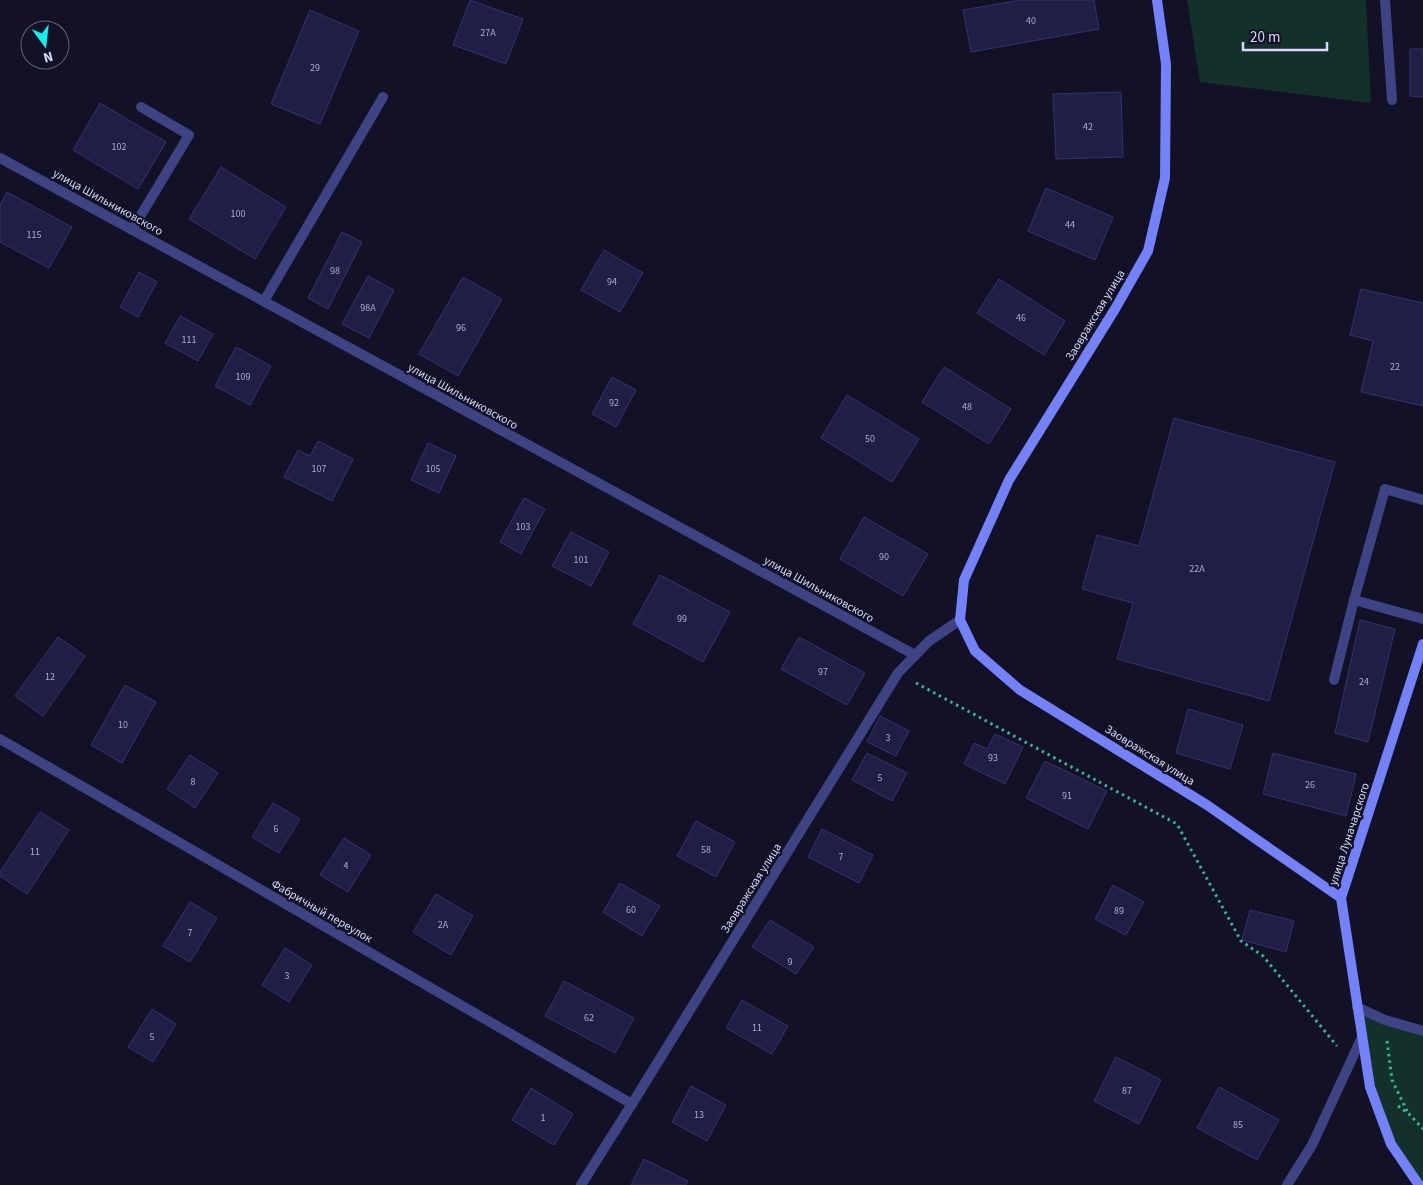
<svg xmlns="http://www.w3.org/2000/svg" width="1423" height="1185" font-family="'Source Sans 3',sans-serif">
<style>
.green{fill:#14302b}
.building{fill:#211e46;stroke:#363171}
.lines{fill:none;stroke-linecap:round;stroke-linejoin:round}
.path{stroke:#36b39c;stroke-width:3;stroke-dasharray:2.5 4;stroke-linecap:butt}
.lane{stroke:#3e4483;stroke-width:10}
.street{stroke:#3e4483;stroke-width:10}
.secondary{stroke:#7481f8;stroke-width:10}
.labels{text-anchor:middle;stroke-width:4.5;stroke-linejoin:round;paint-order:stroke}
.number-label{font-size:10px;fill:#aaaacf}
.street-label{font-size:12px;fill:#d8d8fd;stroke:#121126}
</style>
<rect width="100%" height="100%" fill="#121126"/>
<!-- green -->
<g class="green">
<polygon points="1187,0 1366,0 1371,103 1200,82"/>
<polygon points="1357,1007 1423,1031 1423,1185 1391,1144 1370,1087"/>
</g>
<!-- building -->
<g class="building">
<polygon points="470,0 523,19 506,64 453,45"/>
<polygon points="1021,0 1094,0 1099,29 971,52 963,10"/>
<polygon points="310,10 359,31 320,124 271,104"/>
<polygon points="1410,49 1423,49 1423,97 1410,96"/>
<polygon points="1121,92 1123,157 1056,159 1053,94"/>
<polygon points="100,103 166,142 138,189 73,150"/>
<polygon points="221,167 286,207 255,259 189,219"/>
<polygon points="1046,188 1113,217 1095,260 1028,231"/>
<polygon points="7,192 72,227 49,268 0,242 0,205"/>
<polygon points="342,232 362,242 328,309 308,298"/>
<polygon points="604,250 643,273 620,312 581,290"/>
<polygon points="139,272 157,282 138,317 120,307"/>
<polygon points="368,276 394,290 369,338 342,324"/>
<polygon points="463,277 502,299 458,376 419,354"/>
<polygon points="999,279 1065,321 1044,355 977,313"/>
<polygon points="1361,289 1423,303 1423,406 1361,392 1373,341 1350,335"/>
<polygon points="180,316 213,334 198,361 165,343"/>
<polygon points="236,347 271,366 250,405 215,386"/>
<polygon points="944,367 1011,409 989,444 922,402"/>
<polygon points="612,377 636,390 616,427 592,414"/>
<polygon points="847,395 919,439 892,482 821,438"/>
<polygon points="1174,418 1335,462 1269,701 1117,659 1133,603 1082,589 1097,535 1139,546"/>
<polygon points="318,441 353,459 332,501 284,477 298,450 310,456"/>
<polygon points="428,443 456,456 439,493 411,480"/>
<polygon points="524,498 545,509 521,554 500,542"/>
<polygon points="864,517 928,554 903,596 840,559"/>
<polygon points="571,532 609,552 591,586 552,566"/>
<polygon points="660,575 730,612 703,662 633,624"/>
<polygon points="1360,620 1395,629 1368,742 1335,733"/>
<polygon points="58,637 85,656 43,716 15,696"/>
<polygon points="799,637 865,673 847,705 781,669"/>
<polygon points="125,685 156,702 122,763 91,745"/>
<polygon points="1188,709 1243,725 1230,769 1176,753"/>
<polygon points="880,716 909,731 896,756 867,742"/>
<polygon points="995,734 1023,747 1005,784 964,764 974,743 987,749"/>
<polygon points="867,753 907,773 892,801 852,780"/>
<polygon points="1273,753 1356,774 1346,816 1263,794"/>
<polygon points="190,755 218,773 195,808 167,789"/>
<polygon points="1045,761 1107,791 1088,829 1026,798"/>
<polygon points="273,803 300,819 279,853 252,837"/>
<polygon points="40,812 69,830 27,894 0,876 0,872"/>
<polygon points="696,821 735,842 716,877 677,856"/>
<polygon points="822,829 873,855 859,883 808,857"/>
<polygon points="344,838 371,855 348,892 320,875"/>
<polygon points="620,883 660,906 642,936 603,912"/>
<polygon points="1113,885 1144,902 1126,935 1095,919"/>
<polygon points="436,894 473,916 451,955 413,932"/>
<polygon points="190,902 217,918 190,962 163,946"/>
<polygon points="1250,910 1294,921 1286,952 1242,940"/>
<polygon points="770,920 814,947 796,974 752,947"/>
<polygon points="285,948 312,965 289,1002 262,985"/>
<polygon points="564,981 634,1018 615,1053 545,1016"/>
<polygon points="742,1000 788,1026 772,1054 726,1028"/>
<polygon points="152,1009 176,1024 153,1062 128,1047"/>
<polygon points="1116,1057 1161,1080 1139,1124 1094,1101"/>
<polygon points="691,1086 726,1105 707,1141 672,1122"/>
<polygon points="1219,1087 1279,1120 1257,1160 1197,1128"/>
<polygon points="531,1088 573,1114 554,1145 512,1120"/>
<polygon points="644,1159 688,1181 686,1185 631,1185"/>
</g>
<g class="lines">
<!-- path -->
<g class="path">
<polyline points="916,683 1177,824 1241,941 1263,956 1337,1046"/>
<polyline points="1387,1041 1392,1080 1408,1113"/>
<polyline points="1398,1106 1409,1114 1423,1129"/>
</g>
<!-- lane -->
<g class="lane">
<polyline points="132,230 189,135 141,107"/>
<polyline points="264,301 383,97"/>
<polyline points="1423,500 1385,489 1354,600 1423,619"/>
<polyline points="1334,680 1354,600"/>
</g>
<!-- street -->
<g class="street">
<polyline points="1385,0 1392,100"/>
<polyline points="0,158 915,655"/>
<polyline points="0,739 632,1104"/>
<polyline points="1357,1007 1385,1020 1423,1031"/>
<polyline points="581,1185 632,1104 898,673 929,641 960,620"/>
<polyline points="1287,1185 1312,1145 1362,1037"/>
</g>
<!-- secondary -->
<g class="secondary">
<polyline points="1157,0 1166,64 1165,178 1148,251 1115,309 1009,480 964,580 960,620 975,651 1020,690 1207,805 1341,898"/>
<polyline points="1419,1185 1391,1144 1370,1087 1341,898 1423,644"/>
</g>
</g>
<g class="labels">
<!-- number labels -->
<g class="number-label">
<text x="1031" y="24">40</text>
<text x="488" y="36">27А</text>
<text x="315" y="71">29</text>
<text x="1088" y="130">42</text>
<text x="119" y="150">102</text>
<text x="238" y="217">100</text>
<text x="1070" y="228">44</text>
<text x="34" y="238">115</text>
<text x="335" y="274">98</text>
<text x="612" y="285">94</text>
<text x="368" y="311">98А</text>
<text x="1021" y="321">46</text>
<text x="461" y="331">96</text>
<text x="189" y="343">111</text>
<text x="1395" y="370">22</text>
<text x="243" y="380">109</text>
<text x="614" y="406">92</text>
<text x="967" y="410">48</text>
<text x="870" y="442">50</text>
<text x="319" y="472">107</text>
<text x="433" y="472">105</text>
<text x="523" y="530">103</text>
<text x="884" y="560">90</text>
<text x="581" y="563">101</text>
<text x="1197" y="572">22А</text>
<text x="682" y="622">99</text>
<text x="823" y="675">97</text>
<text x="50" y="680">12</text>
<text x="1364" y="685">24</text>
<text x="123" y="728">10</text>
<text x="888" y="741">3</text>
<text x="993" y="761">93</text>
<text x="880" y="781">5</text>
<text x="193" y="785">8</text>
<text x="1310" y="788">26</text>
<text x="1067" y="799">91</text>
<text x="276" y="832">6</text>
<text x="706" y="853">58</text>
<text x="35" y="855">11</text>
<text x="841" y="860">7</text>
<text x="346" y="869">4</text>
<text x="631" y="913">60</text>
<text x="1119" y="914">89</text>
<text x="443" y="928">2А</text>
<text x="190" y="936">7</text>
<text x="790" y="965">9</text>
<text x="287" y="979">3</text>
<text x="589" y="1021">62</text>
<text x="757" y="1031">11</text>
<text x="152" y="1040">5</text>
<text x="1127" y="1094">87</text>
<text x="699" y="1118">13</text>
<text x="543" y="1121">1</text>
<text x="1238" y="1128">85</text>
</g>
<!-- street labels -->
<g class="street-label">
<text transform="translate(108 202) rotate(29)" y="4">улица Шильниковского</text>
<text transform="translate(1095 315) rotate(-59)" y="4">Заовражская улица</text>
<text transform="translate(463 396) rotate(29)" y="4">улица Шильниковского</text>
<text transform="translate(819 589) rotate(29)" y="4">улица Шильниковского</text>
<text transform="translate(1150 755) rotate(32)" y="4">Заовражская улица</text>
<text transform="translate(1349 834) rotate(-72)" y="4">улица Луначарского</text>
<text transform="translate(751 888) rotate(-58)" y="4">Заовражская улица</text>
<text transform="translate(322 911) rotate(30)" y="4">Фабричный переулок</text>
</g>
</g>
<!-- north arrow -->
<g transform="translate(45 45) rotate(165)"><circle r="24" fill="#121126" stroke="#61617c"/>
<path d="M0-4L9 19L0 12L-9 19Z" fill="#0ef3ee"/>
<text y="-8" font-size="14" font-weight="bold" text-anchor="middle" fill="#d8d8fd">N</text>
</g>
<!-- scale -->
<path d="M1243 42v8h84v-8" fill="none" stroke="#d8d8fd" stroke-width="2.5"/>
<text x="1250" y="42" font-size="15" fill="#d8d8fd" stroke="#121126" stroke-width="4" paint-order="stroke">20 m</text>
</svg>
